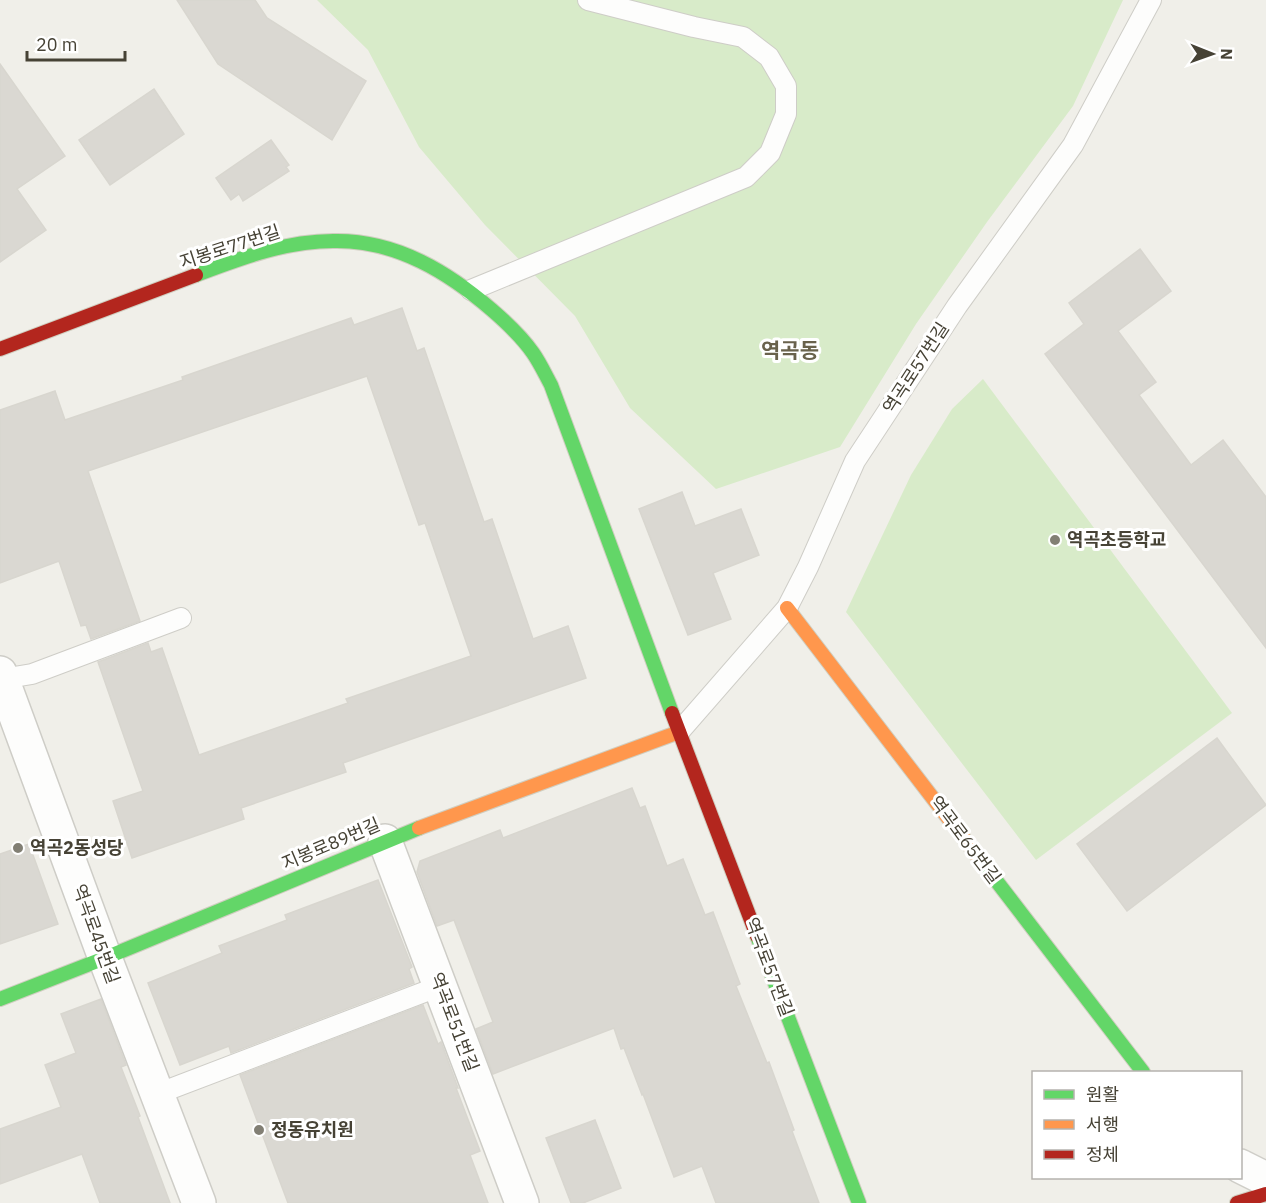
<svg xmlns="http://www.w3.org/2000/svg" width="1266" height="1203" font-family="'IBM Plex Sans','Noto Sans KR',sans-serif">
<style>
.green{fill:#d8ebc9}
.building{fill:#dad8d2;stroke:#d8d6cf;stroke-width:1.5}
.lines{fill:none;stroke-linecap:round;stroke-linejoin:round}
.lane-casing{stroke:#cecdc7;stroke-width:22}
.street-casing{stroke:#cecdc7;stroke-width:36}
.fast-casing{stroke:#d0cec0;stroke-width:16}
.slow-casing{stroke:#d0cec0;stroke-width:16}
.jam-casing{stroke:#d0cec0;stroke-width:16}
.lane{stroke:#fdfdfc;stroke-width:20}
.street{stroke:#fdfdfc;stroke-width:33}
.fast{stroke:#63d668;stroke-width:14}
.slow{stroke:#ff974d;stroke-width:14}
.jam{stroke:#b3261e;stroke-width:14}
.poi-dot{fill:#827f74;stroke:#fff;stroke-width:2}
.labels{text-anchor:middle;stroke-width:6;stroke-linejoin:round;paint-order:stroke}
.street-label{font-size:18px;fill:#464235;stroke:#fff}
.poi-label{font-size:18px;font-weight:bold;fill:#464235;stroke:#fff;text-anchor:start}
.quarter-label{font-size:21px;font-weight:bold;fill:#69624c;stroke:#fff}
</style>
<rect width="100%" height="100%" fill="#f0efe9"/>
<!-- green -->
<g class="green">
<polygon points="317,0 1123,0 1073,106 987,222 916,324 840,447 716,489 630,408 575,316 485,225 419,147 368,50"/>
<polygon points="983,379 1232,713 1036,860 846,612 911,475 952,409"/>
</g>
<!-- building -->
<g class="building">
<polygon points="177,0 255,0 267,18 366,81 332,140 218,64"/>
<polygon points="0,64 65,156 17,189 46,230 0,262"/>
<polygon points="154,89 184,134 110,185 79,140"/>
<polygon points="271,140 289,165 286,167 289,171 243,201 239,194 231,200 216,178"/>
<polygon points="1140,249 1171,291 1118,331 1156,382 1139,395 1191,465 1223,440 1266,497 1266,648 1045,354 1084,324 1069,303"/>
<polygon points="402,308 417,351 424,348 484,522 492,519 533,639 568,626 586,678 343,763 346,772 241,808 244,819 132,858 113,801 143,791 98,662 148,643 151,652 162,648 199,755 348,703 346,699 471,656 425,523 419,525 367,376 88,471 140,621 91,639 86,625 81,626 59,561 0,583 0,410 55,391 65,420 183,380 182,377 351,318 354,325"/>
<polygon points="682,492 695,526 741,509 759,555 713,573 731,619 688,635 639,509"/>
<polygon points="1217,738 1266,805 1127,911 1077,844"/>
<polygon points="632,788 640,808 645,806 667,866 683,859 705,915 713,912 740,984 736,986 767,1063 769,1062 794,1130 792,1131 819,1203 716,1203 702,1166 674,1177 643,1094 642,1095 624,1048 621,1049 614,1028 493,1074 476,1029 493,1022 454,920 437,926 417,872 420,861 500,830 503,838"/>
<polygon points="29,844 58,924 0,944 0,854"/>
<polygon points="378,880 412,967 409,969 414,983 231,1053 229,1046 180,1065 148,983 222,953 219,946 287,920 285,915"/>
<polygon points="101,999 126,1065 121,1067 140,1116 138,1117 170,1203 100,1203 82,1154 0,1184 0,1129 61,1107 45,1065 76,1053 61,1014"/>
<polygon points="423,1005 438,1044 441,1042 458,1088 456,1088 480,1151 470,1155 488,1203 288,1203 240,1075"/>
<polygon points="595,1120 621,1188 583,1203 571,1203 546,1138"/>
</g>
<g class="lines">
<defs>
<g id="lane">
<polyline points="471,290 746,177 770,153 786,114 786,86 769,57 743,37 694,27 588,0"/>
<polyline points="2,679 32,674 181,618"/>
<polyline points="679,732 787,608 808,567 855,461 957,306 1073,145 1151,0"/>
<polyline points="157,1094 440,986"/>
</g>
<g id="street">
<polyline points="0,673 105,958 199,1203"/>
<polyline points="385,841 522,1203"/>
<polyline points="1240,1166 1266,1179"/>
</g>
<g id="fast">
<path d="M196,275C241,258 288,240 337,241C397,241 448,272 492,310C507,323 522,337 533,353C540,363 545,374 551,385L672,713"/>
<polyline points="978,857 1143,1072"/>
<polyline points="757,936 859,1203"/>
<polyline points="0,999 105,958 419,828"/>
</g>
<g id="slow">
<polyline points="787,608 978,857"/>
<polyline points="419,828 679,732"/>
</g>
<g id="jam">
<polyline points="0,349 196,275"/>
<polyline points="672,713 757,936"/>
<polyline points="1237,1203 1266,1194"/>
</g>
</defs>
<!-- lane casing -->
<use href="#lane" class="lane-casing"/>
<!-- street casing -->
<use href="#street" class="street-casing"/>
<!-- fast casing -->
<use href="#fast" class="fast-casing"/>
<!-- slow casing -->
<use href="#slow" class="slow-casing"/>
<!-- jam casing -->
<use href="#jam" class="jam-casing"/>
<!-- lane -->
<use href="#lane" class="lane"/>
<!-- street -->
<use href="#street" class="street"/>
<!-- fast -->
<use href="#fast" class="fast"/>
<!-- slow -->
<use href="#slow" class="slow"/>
<!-- jam -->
<use href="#jam" class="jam"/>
</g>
<!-- markers -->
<g class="poi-dot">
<circle cx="1055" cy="540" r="6"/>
<circle cx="18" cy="848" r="6"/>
<circle cx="259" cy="1130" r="6"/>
</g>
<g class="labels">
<!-- street labels -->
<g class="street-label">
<text transform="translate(230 247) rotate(-18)" y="6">지봉로77번길</text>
<text transform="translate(916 368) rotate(-57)" y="6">역곡로57번길</text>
<text transform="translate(965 840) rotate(53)" y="6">역곡로65번길</text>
<text transform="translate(331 844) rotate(-23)" y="6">지봉로89번길</text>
<text transform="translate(96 934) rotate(70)" y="6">역곡로45번길</text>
<text transform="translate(769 967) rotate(69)" y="6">역곡로57번길</text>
<text transform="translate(454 1022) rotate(69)" y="6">역곡로51번길</text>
</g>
<!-- poi labels -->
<g class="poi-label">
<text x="1067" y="546">역곡초등학교</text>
<text x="30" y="854">역곡2동성당</text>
<text x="271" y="1136">정동유치원</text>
</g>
<!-- quarter labels -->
<g class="quarter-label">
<text x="790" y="358">역곡동</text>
</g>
</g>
<!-- legend -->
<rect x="1032" y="1071" width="210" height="108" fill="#ffffff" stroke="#b5b3ae" stroke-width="1.5"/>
<rect x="1044" y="1090" width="30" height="9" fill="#63d668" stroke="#b5b3ae" stroke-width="1.5"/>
<text x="1086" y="1101" font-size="18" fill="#464235">원활</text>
<rect x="1044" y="1120" width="30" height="9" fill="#ff974d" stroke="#b5b3ae" stroke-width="1.5"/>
<text x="1086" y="1131" font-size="18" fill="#464235">서행</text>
<rect x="1044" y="1150" width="30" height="9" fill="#b3261e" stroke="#b5b3ae" stroke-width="1.5"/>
<text x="1086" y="1161" font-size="18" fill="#464235">정체</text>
<!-- north arrow -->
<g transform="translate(1212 54) rotate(91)" stroke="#ffffff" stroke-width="4.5" paint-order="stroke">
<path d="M0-4.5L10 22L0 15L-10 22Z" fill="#464235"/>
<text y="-9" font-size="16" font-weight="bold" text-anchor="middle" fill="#464235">N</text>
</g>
<!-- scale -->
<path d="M27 51v9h98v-9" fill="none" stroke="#464235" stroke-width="3"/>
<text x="36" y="51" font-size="18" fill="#464235" stroke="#ffffff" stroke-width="4.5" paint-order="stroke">20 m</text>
</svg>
